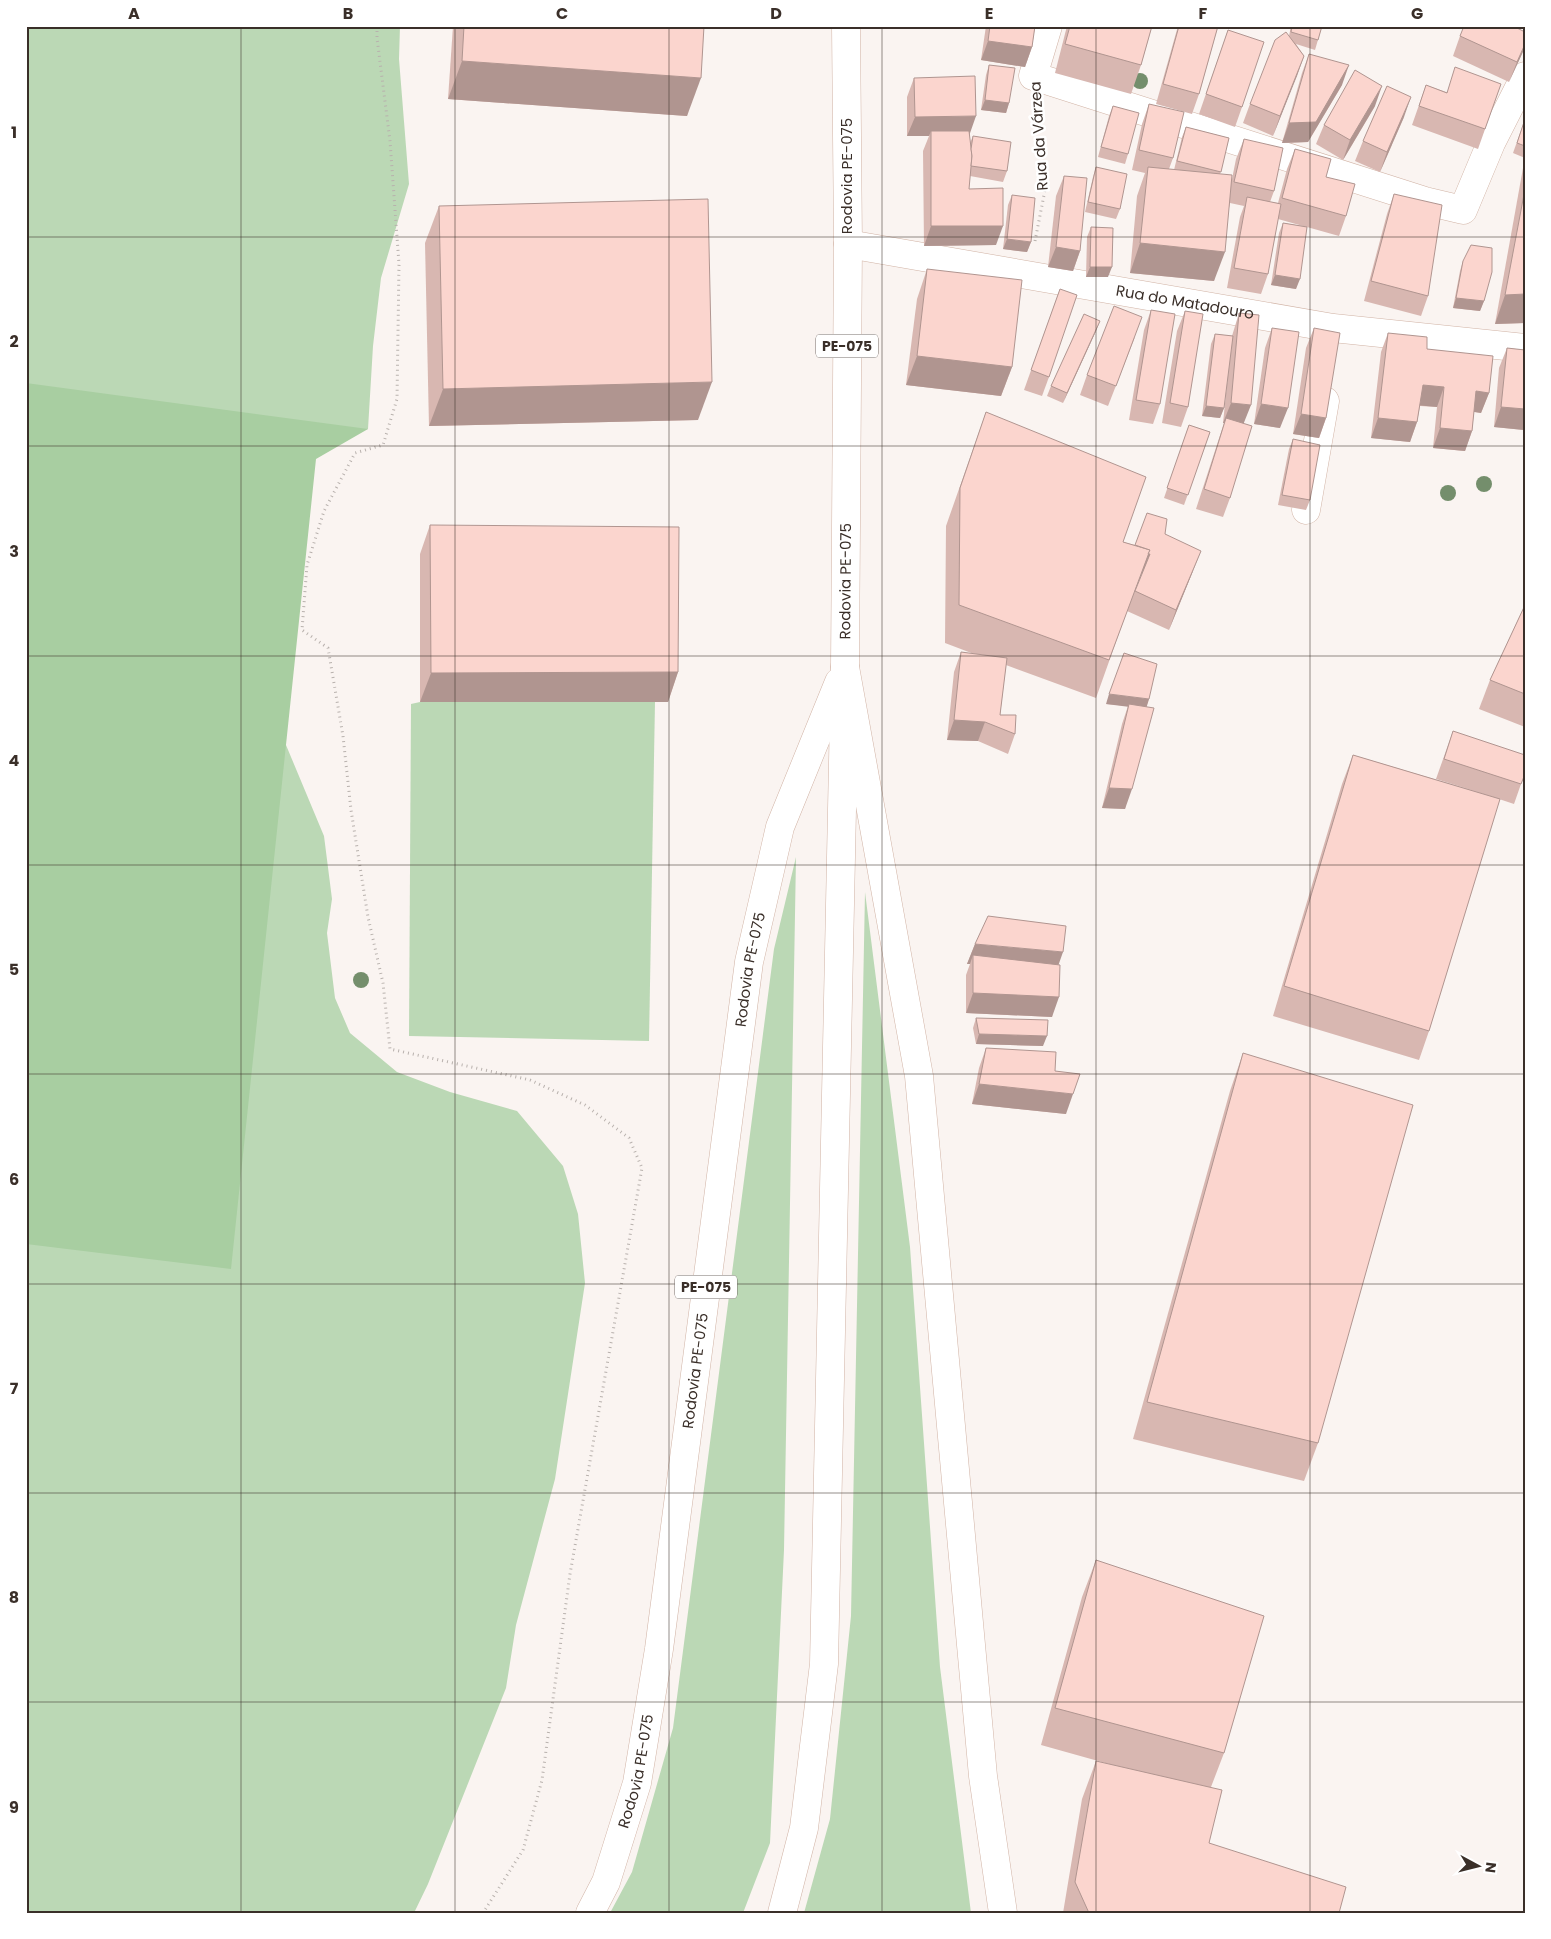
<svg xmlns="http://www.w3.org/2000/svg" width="1551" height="1939" font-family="Poppins,sans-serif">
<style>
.green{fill:#bbd8b5}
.forest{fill:#a8cea1}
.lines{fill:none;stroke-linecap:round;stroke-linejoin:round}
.street-casing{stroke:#d1b3a5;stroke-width:29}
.primary-casing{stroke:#d1b3a5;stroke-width:29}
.highway-casing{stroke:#d1b3a5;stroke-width:29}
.path{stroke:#b8b1ad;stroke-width:3;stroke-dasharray:1 4;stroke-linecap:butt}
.street{stroke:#fff;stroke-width:28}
.primary{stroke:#fff;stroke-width:28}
.highway{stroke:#fff;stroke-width:28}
.tree{fill:#748e6c}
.wall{fill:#d8b7b1}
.shaded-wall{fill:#b09590}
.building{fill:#fbd5ce;stroke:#b09590}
.grid{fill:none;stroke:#3a2f29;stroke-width:1;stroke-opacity:0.55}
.labels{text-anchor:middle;stroke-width:5;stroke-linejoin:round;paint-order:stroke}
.shield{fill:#fff;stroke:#756d69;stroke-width:1}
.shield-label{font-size:14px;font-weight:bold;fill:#3a2f29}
.street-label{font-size:15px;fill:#3a2f29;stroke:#fff}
.neatline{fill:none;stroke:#3a2f29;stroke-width:2}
.grid-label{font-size:16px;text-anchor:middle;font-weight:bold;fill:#3a2f29}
</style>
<rect width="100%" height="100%" fill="#faf4f1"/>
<!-- green -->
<g class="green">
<polygon points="26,26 400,26 399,59 409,184 381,278 373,346 368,429 284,444 258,678 324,836 332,899 327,933 335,998 350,1033 397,1072 450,1092 517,1111 563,1166 578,1214 585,1283 555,1479 516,1625 506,1688 428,1884 414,1913 26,1913"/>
<polygon points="420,702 655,702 649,1041 409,1036 411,704"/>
<polygon points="796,857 784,1550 770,1843 743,1913 610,1913 632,1872 673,1728 774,949"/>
<polygon points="865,892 910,1247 940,1667 971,1913 804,1913 830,1819 851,1616"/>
</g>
<!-- forest -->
<polygon class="forest" points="26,383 368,429 316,459 231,1269 26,1244"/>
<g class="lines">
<defs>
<g id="street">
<polyline points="1048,26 1033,76 1425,201 1463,210 1491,143 1525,76"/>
<path id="s1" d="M848,244L1333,328L1525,348"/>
<polyline points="1306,510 1325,401"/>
</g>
<g id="primary">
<path id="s2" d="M590,1913L606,1882L637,1783L659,1649L749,962L780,827L839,682"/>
<path id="s3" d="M782,1913L804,1828L824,1664L845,667L848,244L846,26"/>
</g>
<polyline id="highway" points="845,667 919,1076 983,1776 1003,1913"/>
</defs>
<!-- street casing -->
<use href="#street" class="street-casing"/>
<!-- primary casing -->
<use href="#primary" class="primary-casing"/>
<!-- highway casing -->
<use href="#highway" class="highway-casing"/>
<!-- path -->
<g class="path">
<polyline points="377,26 377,38 390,141 399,264 397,399 383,445 355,453 324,511 307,565 302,630 328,648 343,736 351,810 368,917 383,983 390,1049 530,1080 585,1105 629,1138 642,1168 570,1574 542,1780 523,1850 483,1913"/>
<polyline points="1035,241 1045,190 1037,111"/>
</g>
<!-- street -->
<use href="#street" class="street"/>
<!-- primary -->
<use href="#primary" class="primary"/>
<!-- highway -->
<use href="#highway" class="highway"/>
</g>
<!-- trees -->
<g class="tree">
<circle cx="1140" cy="81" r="8"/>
<circle cx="1484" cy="484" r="8"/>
<circle cx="1448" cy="493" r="8"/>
<circle cx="361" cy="980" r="8"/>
</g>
<!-- wall -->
<g class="wall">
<polygon points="453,26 704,26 687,116 448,99"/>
<polygon points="986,26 1035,26 1032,47 1025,67 981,60"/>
<polygon points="1067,26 1152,26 1141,65 1131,94 1055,73"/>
<polygon points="1178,26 1218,26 1199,94 1192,114 1156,104"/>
<polygon points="1291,26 1322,26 1315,50 1296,44 1304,56 1273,136 1243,123 1250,104 1289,36"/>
<polygon points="1228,30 1242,107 1235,127 1199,114"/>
<polygon points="1525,32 1525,47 1509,82 1453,56 1460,36"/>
<polygon points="1309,54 1342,85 1308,142 1282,143 1302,73"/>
<polygon points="989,65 1009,103 1006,113 981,110 986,75"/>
<polygon points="914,78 969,134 970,143 973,136 1007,171 1003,182 970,176 969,189 996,245 924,246 923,151 929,136 907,136 907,97"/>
<polygon points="1501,84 1478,149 1412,125 1426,85 1446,92"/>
<polygon points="1149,104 1173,158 1169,169 1174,170 1182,137 1186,127 1229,138 1220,174 1232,179 1236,159 1244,139 1274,191 1270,202 1278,203 1287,169 1295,149 1326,177 1346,216 1339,236 1307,227 1296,289 1271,285 1279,233 1283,223 1303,226 1278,219 1268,274 1261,294 1227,288 1240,217 1244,206 1230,203 1214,281 1130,273 1137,196 1145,173 1132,170 1142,124"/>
<polygon points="1113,106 1128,154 1125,164 1098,157 1109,116"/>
<polygon points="1375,106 1343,160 1316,144 1324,125"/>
<polygon points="1404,117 1380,172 1355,161 1363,141"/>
<polygon points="1524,122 1525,122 1525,158 1513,153"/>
<polygon points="1525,164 1525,323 1495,324 1523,168"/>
<polygon points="1096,167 1120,209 1116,219 1085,212 1093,177"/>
<polygon points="1064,176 1080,251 1073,271 1048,267 1056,196"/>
<polygon points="1394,194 1428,296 1421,316 1364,301 1387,214"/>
<polygon points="1012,195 1031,242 1027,252 1003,249 1008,205"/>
<polygon points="439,206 698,420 429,426 425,243"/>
<polygon points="1091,227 1108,277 1086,277 1087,237"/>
<polygon points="1463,261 1484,301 1480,311 1453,308 1460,271"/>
<polygon points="927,269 1012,367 1001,396 906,385 917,299"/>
<polygon points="1060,289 1049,377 1042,396 1024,390"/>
<polygon points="1151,310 1160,404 1153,424 1129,420 1144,330"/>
<polygon points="1185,311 1188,407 1181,427 1162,423 1177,331"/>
<polygon points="1239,313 1244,423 1230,498 1223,517 1196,509 1224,423 1223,423 1228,374 1224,408 1220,418 1202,416 1211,344 1215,334 1232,336"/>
<polygon points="1272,328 1280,428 1254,424 1265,348"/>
<polygon points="1314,328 1326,418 1319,438 1293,434 1306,348"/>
<polygon points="1096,331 1063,403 1047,396 1051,386"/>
<polygon points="1388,333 1427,349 1489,393 1481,413 1474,412 1472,431 1465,451 1433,448 1437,407 1420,406 1417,422 1410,442 1371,438 1381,352"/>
<polygon points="1135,337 1108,406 1080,395 1087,375"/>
<polygon points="1507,348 1525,350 1525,428 1524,430 1494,427 1499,368"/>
<polygon points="986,412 1123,542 1135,545 1165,534 1193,571 1169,630 1127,611 1096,698 1006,665 1000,715 1015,734 1008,754 978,741 947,740 954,672 961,652 974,654 945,643 946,526"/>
<polygon points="1189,425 1210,432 1184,505 1164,498"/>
<polygon points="1293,439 1310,500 1306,510 1278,505 1289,449"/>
<polygon points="430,525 678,672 668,702 420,702 420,554"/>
<polygon points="1525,605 1525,727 1479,709 1490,680"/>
<polygon points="1149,699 1146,707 1125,809 1102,808 1122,724 1128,706 1106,704"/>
<polygon points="1453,731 1521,784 1514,804 1499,799 1429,1031 1419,1060 1273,1016 1342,784 1353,755 1481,793 1436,779"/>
<polygon points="975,944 1058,965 1052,1017 966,1013 966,975 970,964 967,964"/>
<polygon points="976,1018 1043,1046 976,1044 973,1028"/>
<polygon points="986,1048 1055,1071 1066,1114 972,1104 979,1068"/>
<polygon points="1243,1053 1318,1443 1304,1481 1133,1439 1230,1091"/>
<polygon points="1096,1560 1224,1753 1211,1787 1209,1843 1339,1913 1063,1913 1082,1799 1096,1761 1116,1766 1041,1745 1082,1597"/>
</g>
<!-- shaded-wall -->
<g class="shaded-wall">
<polygon points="988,41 1032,47 1025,67 981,60"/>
<polygon points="1525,44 1525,47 1522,54 1509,82 1517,62"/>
<polygon points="1304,56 1297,76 1273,136 1280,116"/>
<polygon points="462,61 701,78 687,116 448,99"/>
<polygon points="1349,65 1342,85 1308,142 1282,143 1289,123"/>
<polygon points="1382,86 1375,106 1343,160 1350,140"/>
<polygon points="1411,97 1404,117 1380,172 1387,152"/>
<polygon points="985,100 1009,103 1006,113 981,110"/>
<polygon points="976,116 969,136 931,131 929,136 907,136 915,117"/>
<polygon points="931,226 1003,226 996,245 924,246"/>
<polygon points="1007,239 1031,242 1027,252 1003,249"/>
<polygon points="1140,243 1225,252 1214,281 1130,273"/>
<polygon points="1056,247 1080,251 1073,271 1048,267"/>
<polygon points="1090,267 1112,267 1108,277 1086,277"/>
<polygon points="1275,275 1300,279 1296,289 1271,285"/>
<polygon points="1525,294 1525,323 1495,324 1505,295"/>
<polygon points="1456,298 1484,301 1480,311 1453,308"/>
<polygon points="1100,321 1096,331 1063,403 1067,393"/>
<polygon points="917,356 1012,367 1001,396 906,385"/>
<polygon points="712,382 698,420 429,426 443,389"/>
<polygon points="1423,385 1444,387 1437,407 1415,405"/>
<polygon points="1476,391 1489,393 1481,413 1469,411"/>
<polygon points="1231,403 1251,405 1243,425 1223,423"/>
<polygon points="1261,404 1288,408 1280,428 1254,424"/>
<polygon points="1206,406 1224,408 1220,418 1202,416"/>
<polygon points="1501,407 1525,409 1525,428 1524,430 1494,427"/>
<polygon points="1301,414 1326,418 1319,438 1293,434"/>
<polygon points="1378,418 1417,422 1410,442 1371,438"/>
<polygon points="1440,428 1472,431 1465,451 1433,448"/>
<polygon points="1201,551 1193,571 1169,630 1176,610"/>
<polygon points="1132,552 1150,554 1143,574 1125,571"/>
<polygon points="678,672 668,702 420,702 431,673"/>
<polygon points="1109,694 1149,699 1146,709 1106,704"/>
<polygon points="954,720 985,722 978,741 947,740"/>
<polygon points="1109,788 1132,789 1125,809 1102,808"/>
<polygon points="975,944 1063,952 1056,972 973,955 970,964 967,964"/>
<polygon points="973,993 1059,997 1052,1017 966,1013"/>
<polygon points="979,1034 1047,1036 1043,1046 976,1044"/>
<polygon points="979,1084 1073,1094 1066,1114 972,1104"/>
</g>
<!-- building -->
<g class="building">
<polygon points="464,26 704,26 701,78 462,61"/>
<polygon points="990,26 1035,26 1032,47 988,41"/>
<polygon points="1070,26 1152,26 1141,65 1065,44"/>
<polygon points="1179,26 1218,26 1199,94 1163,84"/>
<polygon points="1292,26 1322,26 1318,40 1291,32"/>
<polygon points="1464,26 1513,26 1525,32 1525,44 1517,62 1460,36"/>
<polygon points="1228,30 1264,42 1242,107 1206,94"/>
<polygon points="1286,32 1304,56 1280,116 1250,104 1275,40"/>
<polygon points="1309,54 1349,65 1316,122 1289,123"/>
<polygon points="989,65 1015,68 1009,103 985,100"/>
<polygon points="1455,67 1501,84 1485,129 1419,106 1426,85 1447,93"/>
<polygon points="1355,70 1382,86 1350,140 1324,125"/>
<polygon points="975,76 976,116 915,117 914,78"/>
<polygon points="1387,86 1411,97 1387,152 1363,141"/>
<polygon points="1149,104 1184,112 1173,158 1139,150"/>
<polygon points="1113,106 1139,113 1128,154 1101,147"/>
<polygon points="1524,122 1525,122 1525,146 1517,143"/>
<polygon points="1186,127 1229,138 1221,172 1177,161"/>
<polygon points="931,131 969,131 972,156 969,189 1003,188 1003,226 931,226"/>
<polygon points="973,136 1011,142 1007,171 971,166 972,156 971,149"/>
<polygon points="1244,139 1283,148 1274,191 1234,182"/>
<polygon points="1295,149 1331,159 1326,177 1355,184 1346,216 1282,198"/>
<polygon points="1096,167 1127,174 1120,209 1088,202"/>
<polygon points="1148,167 1232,175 1225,252 1140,243"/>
<polygon points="1064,176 1087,178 1080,251 1056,247"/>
<polygon points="1525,189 1525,294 1505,295"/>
<polygon points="1394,194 1442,205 1428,296 1371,281"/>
<polygon points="1012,195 1035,198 1031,242 1007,239"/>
<polygon points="1247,197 1281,204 1268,274 1234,268"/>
<polygon points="708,199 712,382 443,389 439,206"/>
<polygon points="1283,223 1307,227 1300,279 1275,275"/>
<polygon points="1091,227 1113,228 1112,267 1090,267"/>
<polygon points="1471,245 1492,248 1492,272 1484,301 1456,298 1463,261"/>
<polygon points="927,269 1022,280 1012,367 917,356"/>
<polygon points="1060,289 1077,295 1049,377 1031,370"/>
<polygon points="1114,306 1142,317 1116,386 1087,375"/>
<polygon points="1151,310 1175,314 1160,404 1136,400"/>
<polygon points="1185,311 1203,314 1188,407 1170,403"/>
<polygon points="1239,313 1259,315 1251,405 1231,403"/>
<polygon points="1084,314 1100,321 1067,393 1051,386"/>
<polygon points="1272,328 1299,332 1288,408 1261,404"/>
<polygon points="1314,328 1340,333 1326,418 1301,414"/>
<polygon points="1388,333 1427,337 1427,349 1493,356 1489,393 1476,391 1472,431 1440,428 1444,387 1423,385 1417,422 1378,418"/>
<polygon points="1215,334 1233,336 1224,408 1206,406"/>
<polygon points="1507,348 1525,350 1525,409 1501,407"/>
<polygon points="986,412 1146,477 1123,542 1150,550 1109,660 959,605 960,488"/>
<polygon points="1226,418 1252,426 1230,498 1204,489"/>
<polygon points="1189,425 1210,432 1188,495 1167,488"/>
<polygon points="1293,439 1320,445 1310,500 1282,495"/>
<polygon points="1147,513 1167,519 1165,534 1201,551 1176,610 1135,591 1150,554 1148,554 1150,550 1135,545"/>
<polygon points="430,525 679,527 678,672 431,673"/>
<polygon points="1525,605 1525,694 1490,680"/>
<polygon points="961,652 1007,658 1000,715 1016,715 1015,734 985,722 954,720"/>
<polygon points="1124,653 1157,664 1149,699 1109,694"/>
<polygon points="1129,704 1154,708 1132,789 1109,788"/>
<polygon points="1453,731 1525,755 1525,774 1521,784 1444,759"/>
<polygon points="1353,755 1500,799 1429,1031 1284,986"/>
<polygon points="988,916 1066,926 1063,952 975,944"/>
<polygon points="973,955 1060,965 1059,997 973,993"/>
<polygon points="976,1018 1048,1020 1047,1036 979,1034"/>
<polygon points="986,1048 1056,1052 1055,1071 1080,1074 1073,1094 979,1084"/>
<polygon points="1243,1053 1413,1105 1318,1443 1147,1402"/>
<polygon points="1096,1560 1264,1616 1224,1753 1055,1708"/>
<polygon points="1096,1761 1222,1790 1209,1843 1346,1887 1339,1913 1089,1913 1075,1882"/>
</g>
<!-- grid -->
<path class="grid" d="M241,26V1913M455,26V1913M669,26V1913M882,26V1913M1096,26V1913M1310,26V1913M26,237H1525M26,446H1525M26,656H1525M26,865H1525M26,1074H1525M26,1284H1525M26,1493H1525M26,1702H1525"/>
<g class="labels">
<!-- shield labels -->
<g class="shield">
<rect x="816" y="334.5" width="62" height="23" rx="4"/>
<rect x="675" y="1275.5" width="62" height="23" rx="4"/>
</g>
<g class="shield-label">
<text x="847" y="351">PE-075</text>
<text x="706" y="1292">PE-075</text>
</g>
<!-- street labels -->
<g class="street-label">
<text transform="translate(1039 136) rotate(-94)" y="5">Rua da Várzea</text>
<text transform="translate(847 176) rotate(-90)" y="5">Rodovia PE-075</text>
<text dy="5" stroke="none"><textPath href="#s1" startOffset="342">Rua do Matadouro</textPath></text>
<text dy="5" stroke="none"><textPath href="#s3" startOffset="1336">Rodovia PE-075</textPath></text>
<text dy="5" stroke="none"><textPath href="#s2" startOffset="960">Rodovia PE-075</textPath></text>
<text dy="5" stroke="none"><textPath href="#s2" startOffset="555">Rodovia PE-075</textPath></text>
<text dy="5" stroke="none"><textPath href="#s2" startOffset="150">Rodovia PE-075</textPath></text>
</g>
</g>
<!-- border -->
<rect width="1551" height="1939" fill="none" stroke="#ffffff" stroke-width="55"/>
<!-- north arrow -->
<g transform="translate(1478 1866) rotate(97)" stroke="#ffffff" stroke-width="4" paint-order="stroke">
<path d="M0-4L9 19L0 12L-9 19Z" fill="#3a2f29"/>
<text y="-8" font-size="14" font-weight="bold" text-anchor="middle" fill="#3a2f29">N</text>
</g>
<rect x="28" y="28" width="1496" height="1884" class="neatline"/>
<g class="grid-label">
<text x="134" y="19">A</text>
<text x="348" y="19">B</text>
<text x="562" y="19">C</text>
<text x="776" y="19">D</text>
<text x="989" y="19">E</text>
<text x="1203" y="19">F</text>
<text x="1417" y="19">G</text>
<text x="14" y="138">1</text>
<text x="14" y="347">2</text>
<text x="14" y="557">3</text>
<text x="14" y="766">4</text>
<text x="14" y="975">5</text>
<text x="14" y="1185">6</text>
<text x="14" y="1394">7</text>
<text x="14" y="1603">8</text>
<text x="14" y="1813">9</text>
</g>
</svg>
